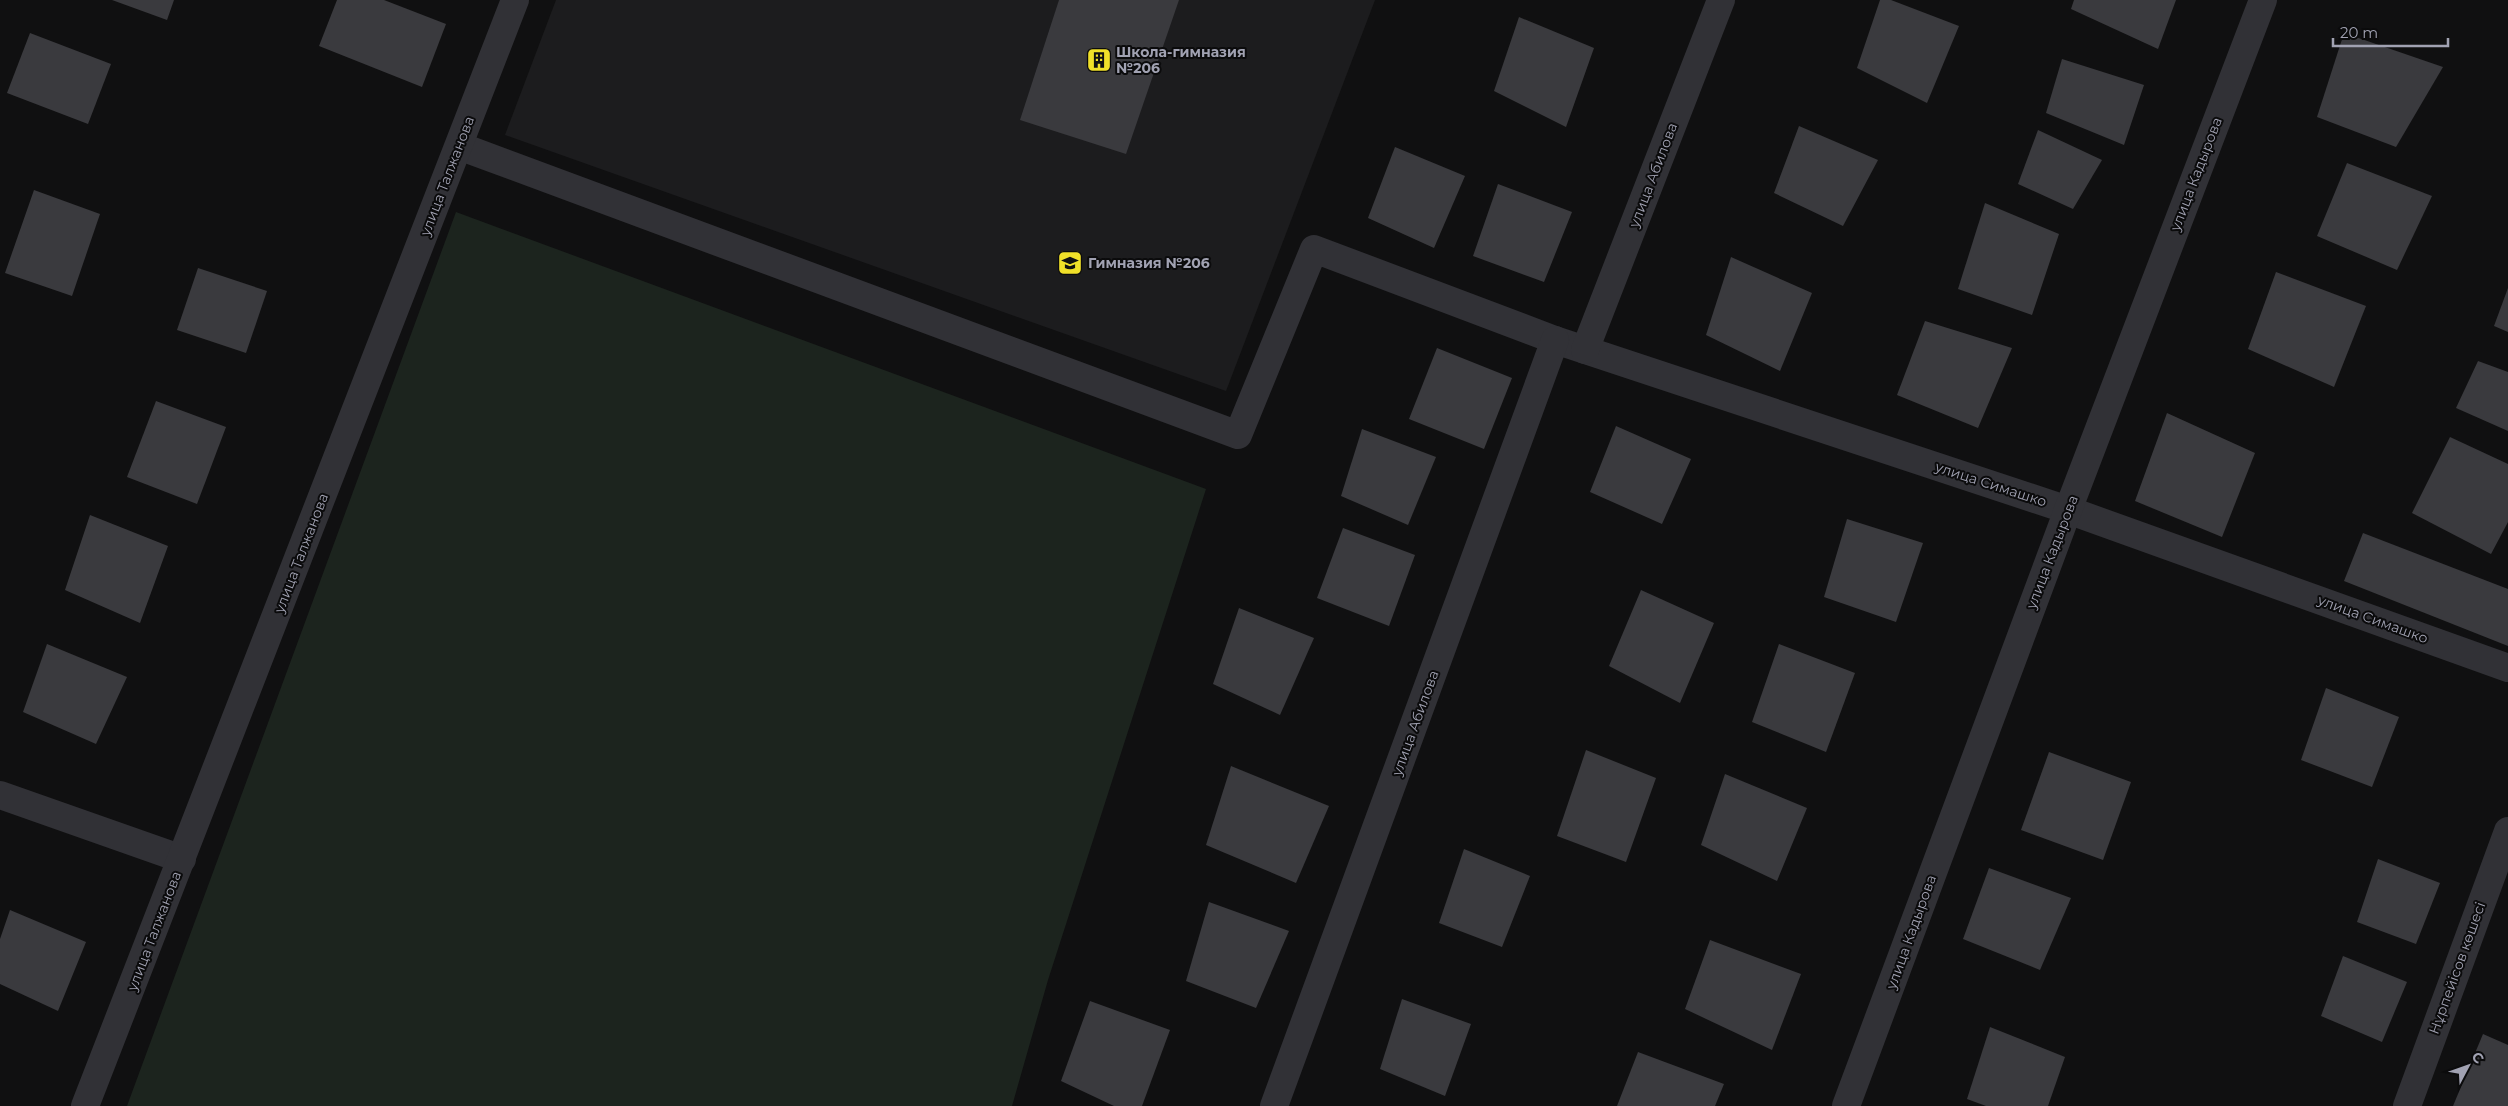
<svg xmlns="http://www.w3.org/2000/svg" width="2508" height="1106" font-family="Montserrat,sans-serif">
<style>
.built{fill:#1c1c1e}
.green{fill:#1c241e}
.building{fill:#3a3a3e}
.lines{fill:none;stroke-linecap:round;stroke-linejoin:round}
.street{stroke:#313136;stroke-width:28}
.labels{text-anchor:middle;stroke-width:4;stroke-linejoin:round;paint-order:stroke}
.poi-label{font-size:14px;font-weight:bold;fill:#a1a2b2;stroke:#0b0b0c;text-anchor:start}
.street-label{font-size:14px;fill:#a1a2b2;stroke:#0b0b0c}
</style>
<rect width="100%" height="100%" fill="#101011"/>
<!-- built -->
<polygon class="built" points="556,0 1375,0 1226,391 505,135"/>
<!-- green -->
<polygon class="green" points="456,212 1206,489 1048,980 1012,1106 127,1106"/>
<!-- building -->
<g class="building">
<polygon points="112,0 174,0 167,20"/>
<polygon points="337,0 384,0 446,24 422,87 319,46"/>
<polygon points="1059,0 1179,0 1126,154 1020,120"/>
<polygon points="1880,0 1891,0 1959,26 1927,103 1857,68"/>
<polygon points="2074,0 2176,0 2158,49 2071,9"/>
<polygon points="1519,17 1594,48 1566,127 1494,91"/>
<polygon points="30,33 111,64 88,124 7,93"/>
<polygon points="2344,33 2443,67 2396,147 2317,117"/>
<polygon points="2062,59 2144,85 2124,145 2046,113"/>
<polygon points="1799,126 1878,160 1843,226 1774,193"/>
<polygon points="2038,130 2102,160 2073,209 2018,184"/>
<polygon points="1395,147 1465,176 1434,248 1368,218"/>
<polygon points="2347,163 2432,196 2397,270 2317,236"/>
<polygon points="1498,184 1572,212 1544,282 1473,256"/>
<polygon points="34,190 100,214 72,296 5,273"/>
<polygon points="1985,203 2059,234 2032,315 1958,289"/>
<polygon points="1731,257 1812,293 1780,371 1706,335"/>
<polygon points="198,268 267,291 246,353 177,330"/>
<polygon points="2276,272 2366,306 2334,387 2248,349"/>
<polygon points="2508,288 2508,332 2494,326"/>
<polygon points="1925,321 2012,348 1978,428 1897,395"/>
<polygon points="1437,348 1512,378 1484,449 1409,419"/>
<polygon points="2478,361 2508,372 2508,431 2456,408"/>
<polygon points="156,401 226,427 197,504 127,477"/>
<polygon points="2167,413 2255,453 2222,537 2135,501"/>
<polygon points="1616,426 1691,459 1662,524 1590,492"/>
<polygon points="1362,429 1436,457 1408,525 1341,496"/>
<polygon points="2450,437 2508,464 2508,522 2491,554 2412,513"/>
<polygon points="90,515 168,546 140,623 65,590"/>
<polygon points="1847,519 1923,543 1896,622 1824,597"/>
<polygon points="1343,528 1415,555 1389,626 1317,598"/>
<polygon points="2363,533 2508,589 2508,646 2344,581"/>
<polygon points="1641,590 1714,623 1680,703 1609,666"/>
<polygon points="1239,608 1314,638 1280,715 1213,684"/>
<polygon points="47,644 127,677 96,744 23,712"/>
<polygon points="1779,644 1855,673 1826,752 1752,722"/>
<polygon points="2326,688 2399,717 2372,787 2301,760"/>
<polygon points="1586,750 1656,778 1626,862 1557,836"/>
<polygon points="2049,752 2131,782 2103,860 2021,830"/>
<polygon points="1231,766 1329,806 1296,883 1206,845"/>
<polygon points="1725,774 1807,808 1777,881 1701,845"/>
<polygon points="1464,849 1530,876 1502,947 1439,923"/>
<polygon points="2378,859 2440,883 2416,944 2357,922"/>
<polygon points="1989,868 2071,898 2040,970 1963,939"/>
<polygon points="1209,902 1289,931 1256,1008 1186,981"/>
<polygon points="10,910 86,942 58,1011 0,984 0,939"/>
<polygon points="1710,940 1801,974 1772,1050 1685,1009"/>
<polygon points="2343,956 2407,982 2382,1042 2321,1016"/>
<polygon points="1402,999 1471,1024 1445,1096 1380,1069"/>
<polygon points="1090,1001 1170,1030 1142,1106 1114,1106 1061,1081"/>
<polygon points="1990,1027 2065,1057 2048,1106 1986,1106 1967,1099"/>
<polygon points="2483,1034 2508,1045 2508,1106 2453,1106"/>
<polygon points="1638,1052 1724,1084 1715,1106 1617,1106"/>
</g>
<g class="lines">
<!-- street -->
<g class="street">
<polyline points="459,146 1238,435 1314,249 1555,340 2068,510 2508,668"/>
<polyline points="1585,350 1721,0"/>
<polyline points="0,795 182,859"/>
<polyline points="85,1106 515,0"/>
<polyline points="1274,1106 1555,340"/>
<polyline points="1846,1106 2068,510 2263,0"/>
<polyline points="2407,1106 2508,831"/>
</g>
</g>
<!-- icons -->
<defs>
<symbol id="building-square" viewBox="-11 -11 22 22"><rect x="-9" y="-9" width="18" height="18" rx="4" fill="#f0e029" stroke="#0b0b0c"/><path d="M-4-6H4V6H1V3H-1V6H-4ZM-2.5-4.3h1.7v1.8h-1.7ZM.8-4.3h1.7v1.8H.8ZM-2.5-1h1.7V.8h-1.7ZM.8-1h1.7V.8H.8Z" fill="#111"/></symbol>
<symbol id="school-square" viewBox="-11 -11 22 22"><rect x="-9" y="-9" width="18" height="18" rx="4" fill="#f0e029" stroke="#0b0b0c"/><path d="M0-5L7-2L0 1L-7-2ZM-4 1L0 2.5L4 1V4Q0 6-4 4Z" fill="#111"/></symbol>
</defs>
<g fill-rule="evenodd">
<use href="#building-square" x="1085" y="46" width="28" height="28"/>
<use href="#school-square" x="1056" y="249" width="28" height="28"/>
</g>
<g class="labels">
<!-- poi labels -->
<g class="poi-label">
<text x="1116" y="57">Школа-гимназия<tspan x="1116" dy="16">№206</tspan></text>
<text x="1088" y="268">Гимназия №206</text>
</g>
<!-- street labels -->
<g class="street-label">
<text transform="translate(2196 174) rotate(-69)" y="5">улица Кадырова</text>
<text transform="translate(1653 175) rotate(-69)" y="5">улица Абилова</text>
<text transform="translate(447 176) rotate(-69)" y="5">улица Талжанова</text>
<text transform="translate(1991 484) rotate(18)" y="5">улица Симашко</text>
<text transform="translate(2052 552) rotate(-69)" y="5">улица Кадырова</text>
<text transform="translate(301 553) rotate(-69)" y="5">улица Талжанова</text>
<text transform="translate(2373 619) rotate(20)" y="5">улица Симашко</text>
<text transform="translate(1415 723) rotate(-70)" y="5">улица Абилова</text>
<text transform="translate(154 931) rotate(-69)" y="5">улица Талжанова</text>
<text transform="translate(1911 932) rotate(-70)" y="5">улица Кадырова</text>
<text transform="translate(2457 968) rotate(-70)" y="5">Нұрпейісов көшесі</text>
</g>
</g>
<!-- north arrow -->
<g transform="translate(2468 1066) rotate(49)" stroke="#0b0b0c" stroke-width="4" paint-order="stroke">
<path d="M0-4L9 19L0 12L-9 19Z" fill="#a1a2b2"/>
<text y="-8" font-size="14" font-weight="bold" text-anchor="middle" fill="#a1a2b2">С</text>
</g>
<!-- scale -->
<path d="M2333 38v8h115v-8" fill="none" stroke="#a1a2b2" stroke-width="2.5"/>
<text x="2340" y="38" font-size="15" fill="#a1a2b2" stroke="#0b0b0c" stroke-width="4" paint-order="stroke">20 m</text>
</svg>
